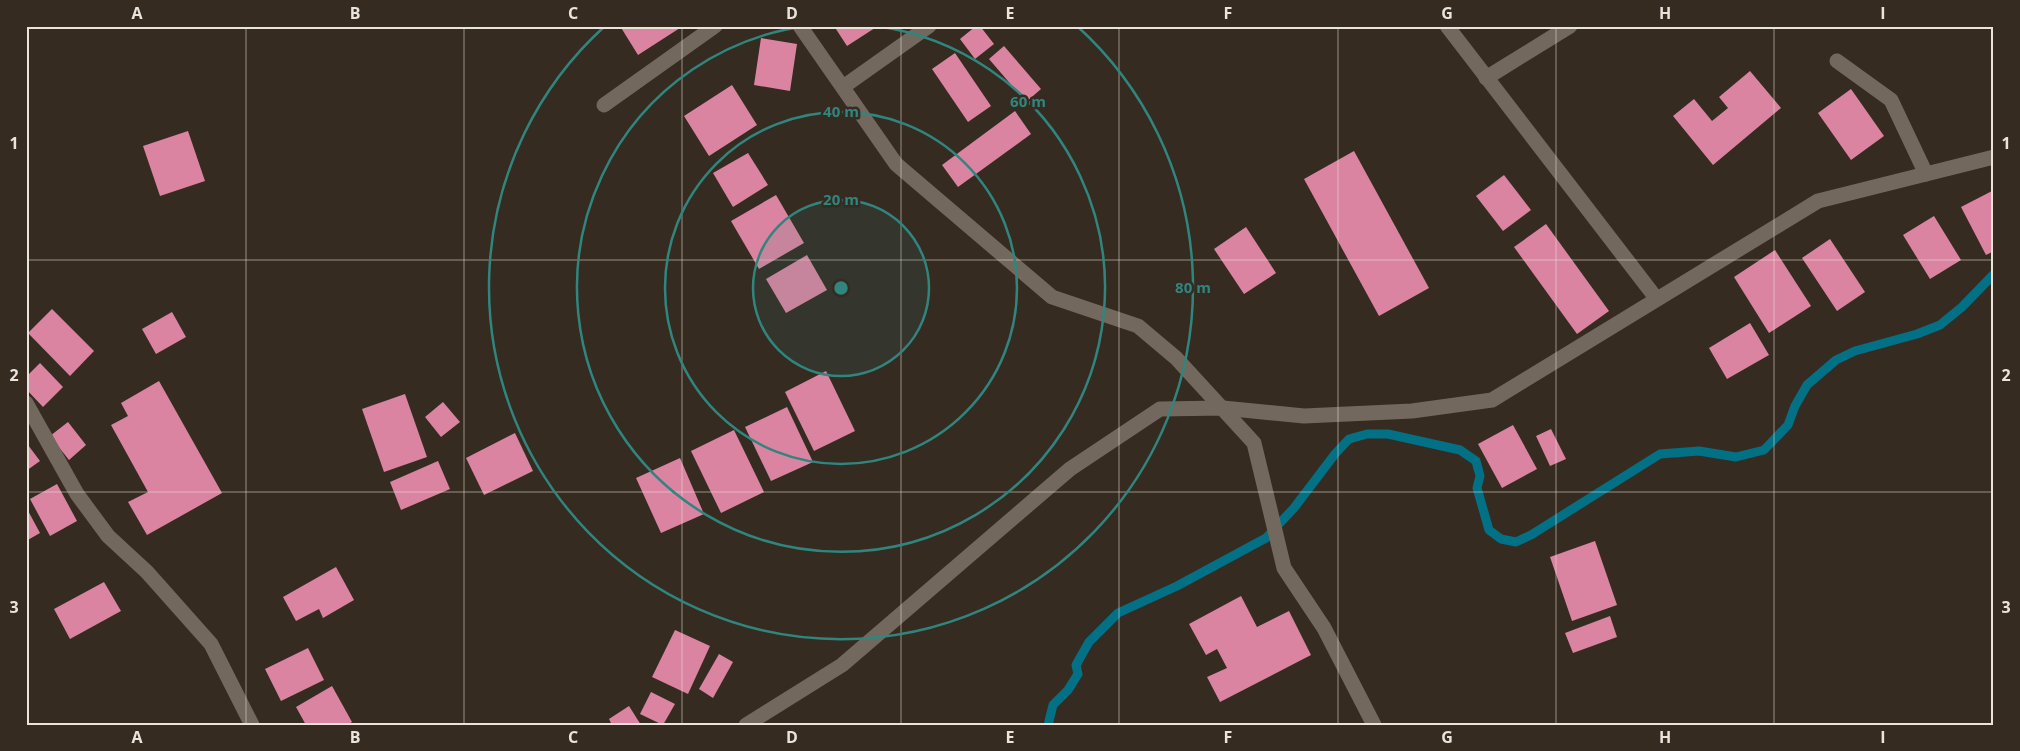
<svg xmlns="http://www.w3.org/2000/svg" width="2020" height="751" font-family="'Open Sans',sans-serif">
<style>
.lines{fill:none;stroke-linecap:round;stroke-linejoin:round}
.stream{stroke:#027186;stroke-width:9}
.building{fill:#db84a2}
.minor{stroke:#73685d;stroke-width:15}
.grid{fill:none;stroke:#eae4dd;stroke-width:1;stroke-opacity:0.55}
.ring{fill:none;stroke:#30867f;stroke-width:2.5}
.centre{fill:#30867f;stroke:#352b21;stroke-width:2.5}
.ring-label{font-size:15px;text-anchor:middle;font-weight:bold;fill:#30867f;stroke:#352b21;stroke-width:5;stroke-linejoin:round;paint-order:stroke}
.neatline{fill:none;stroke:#eae4dd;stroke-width:2}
.grid-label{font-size:16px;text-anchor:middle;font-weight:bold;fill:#eae4dd}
</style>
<rect width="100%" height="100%" fill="#352b21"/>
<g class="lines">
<!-- stream -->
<polyline class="stream" points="1048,725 1053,705 1068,690 1078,674 1076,665 1089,642 1118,613 1177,586 1266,538 1294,508 1335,454 1349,439 1367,434 1388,434 1460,450 1476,461 1480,476 1477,488 1489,530 1501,539 1516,542 1531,535 1660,454 1699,451 1736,457 1764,450 1788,425 1795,406 1807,385 1836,360 1855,351 1917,334 1940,325 1962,307 1994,274"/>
</g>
<!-- building -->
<g class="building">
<polygon points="620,26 683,26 638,55"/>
<polygon points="834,26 878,26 847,46"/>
<polygon points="976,26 980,26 994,44 975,59 960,39"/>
<polygon points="761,38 797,44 790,91 754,85"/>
<polygon points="1004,46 1041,89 1026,102 989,59"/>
<polygon points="955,53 991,106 968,122 932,69"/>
<polygon points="1750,71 1781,108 1713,165 1673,116 1694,99 1712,121 1728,108 1719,97"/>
<polygon points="732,85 757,125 709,156 684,116"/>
<polygon points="1851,89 1884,136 1851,160 1818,113"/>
<polygon points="1015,111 1031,134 958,187 942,165"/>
<polygon points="188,131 205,181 160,196 143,146"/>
<polygon points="1354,151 1429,288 1379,316 1304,179"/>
<polygon points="748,153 768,185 733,207 713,173"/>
<polygon points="1504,175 1531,210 1503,231 1476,196"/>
<polygon points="1992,191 1994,195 1994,251 1986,255 1961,207"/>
<polygon points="776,195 804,243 759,269 731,221"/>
<polygon points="1934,216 1961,260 1930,279 1903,235"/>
<polygon points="1546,224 1609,311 1577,334 1514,247"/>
<polygon points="1246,227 1276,273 1244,294 1214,249"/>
<polygon points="1830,239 1865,292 1837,311 1802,258"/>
<polygon points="1775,250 1811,306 1769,333 1734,277"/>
<polygon points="807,255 827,290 786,313 766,279"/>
<polygon points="52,309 94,351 70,376 28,333"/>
<polygon points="172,312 186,337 156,354 142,329"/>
<polygon points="1750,323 1769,355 1727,379 1709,348"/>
<polygon points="40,363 63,387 43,407 26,389 26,377"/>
<polygon points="826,371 855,431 814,451 785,392"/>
<polygon points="159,381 222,493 147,535 128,502 148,492 111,425 128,416 121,403"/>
<polygon points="405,394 427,457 384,472 362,409"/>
<polygon points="443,402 460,422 441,437 425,417"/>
<polygon points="787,407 813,462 771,481 745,427"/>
<polygon points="68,422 86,445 69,460 50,436"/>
<polygon points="1513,425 1537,469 1502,488 1478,444"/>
<polygon points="1551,429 1566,459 1550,466 1536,436"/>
<polygon points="734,430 764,492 721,513 691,451"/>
<polygon points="515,433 533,471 484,495 466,458"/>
<polygon points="28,445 40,461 26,471 26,447"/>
<polygon points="680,458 704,514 661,533 636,478"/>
<polygon points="438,461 450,489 401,510 390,482"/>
<polygon points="57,484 77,521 50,536 30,499"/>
<polygon points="26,507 40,533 26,541"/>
<polygon points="1595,541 1617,605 1572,621 1550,557"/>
<polygon points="336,567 354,600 323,618 319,609 296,621 283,597"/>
<polygon points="104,582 121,611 70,639 54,609"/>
<polygon points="1241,596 1257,627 1289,611 1311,655 1220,702 1207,677 1227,668 1217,649 1206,655 1189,624"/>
<polygon points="1610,616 1617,637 1573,653 1565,633"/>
<polygon points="675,630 710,646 688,694 652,677"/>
<polygon points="308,648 324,680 281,701 265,669"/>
<polygon points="719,654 733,662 713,698 699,689"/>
<polygon points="332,686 352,722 348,725 306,725 296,707"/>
<polygon points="651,692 675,704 663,725 640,714"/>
<polygon points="629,706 641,725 612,725 609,719"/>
</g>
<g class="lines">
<!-- minor -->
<g class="minor">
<polyline points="800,26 896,164 1052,297 1138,326 1176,358 1254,443 1284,568 1324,628 1374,725"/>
<polyline points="1447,26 1656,298"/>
<polyline points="1837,61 1891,100 1926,174"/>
<polyline points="1486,78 1570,26"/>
<polyline points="843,87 929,26"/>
<polyline points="604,105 715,26"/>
<polyline points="26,403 77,494 108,536 147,572 211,644 252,725"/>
<polyline points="746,725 842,665 1070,469 1160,409 1223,408 1304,416 1412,411 1492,400 1818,201 1994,157"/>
</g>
</g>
<!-- grid -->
<path class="grid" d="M246,26V725M464,26V725M682,26V725M901,26V725M1119,26V725M1338,26V725M1556,26V725M1774,26V725M26,260H1994M26,492H1994"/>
<!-- distance rings -->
<circle cx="841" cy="288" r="88" fill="#30867f" fill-opacity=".12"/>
<g class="ring">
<circle cx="841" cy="288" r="88"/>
<circle cx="841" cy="288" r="176"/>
<path d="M875 26A264 264 0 1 1 807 26"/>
<path d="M1077 26A352 352 0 1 1 605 26"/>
</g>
<circle cx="841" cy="288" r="8" class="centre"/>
<g class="ring-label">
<text x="1028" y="107">60 m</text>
<text x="841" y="117">40 m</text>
<text x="841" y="205">20 m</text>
<text x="1193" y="293">80 m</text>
</g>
<!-- border -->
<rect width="2020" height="751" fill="none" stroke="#352b21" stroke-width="55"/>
<rect x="28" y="28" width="1964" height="696" class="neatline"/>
<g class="grid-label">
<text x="137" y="19">A</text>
<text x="355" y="19">B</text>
<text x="573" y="19">C</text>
<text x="792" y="19">D</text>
<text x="1010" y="19">E</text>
<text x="1228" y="19">F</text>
<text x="1447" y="19">G</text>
<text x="1665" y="19">H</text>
<text x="1883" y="19">I</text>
<text x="14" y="149">1</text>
<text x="2006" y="149">1</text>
<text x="14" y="381">2</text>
<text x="2006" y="381">2</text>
<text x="14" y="613">3</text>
<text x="2006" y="613">3</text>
<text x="137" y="743">A</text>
<text x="355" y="743">B</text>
<text x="573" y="743">C</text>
<text x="792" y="743">D</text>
<text x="1010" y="743">E</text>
<text x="1228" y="743">F</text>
<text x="1447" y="743">G</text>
<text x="1665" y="743">H</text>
<text x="1883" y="743">I</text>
</g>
</svg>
